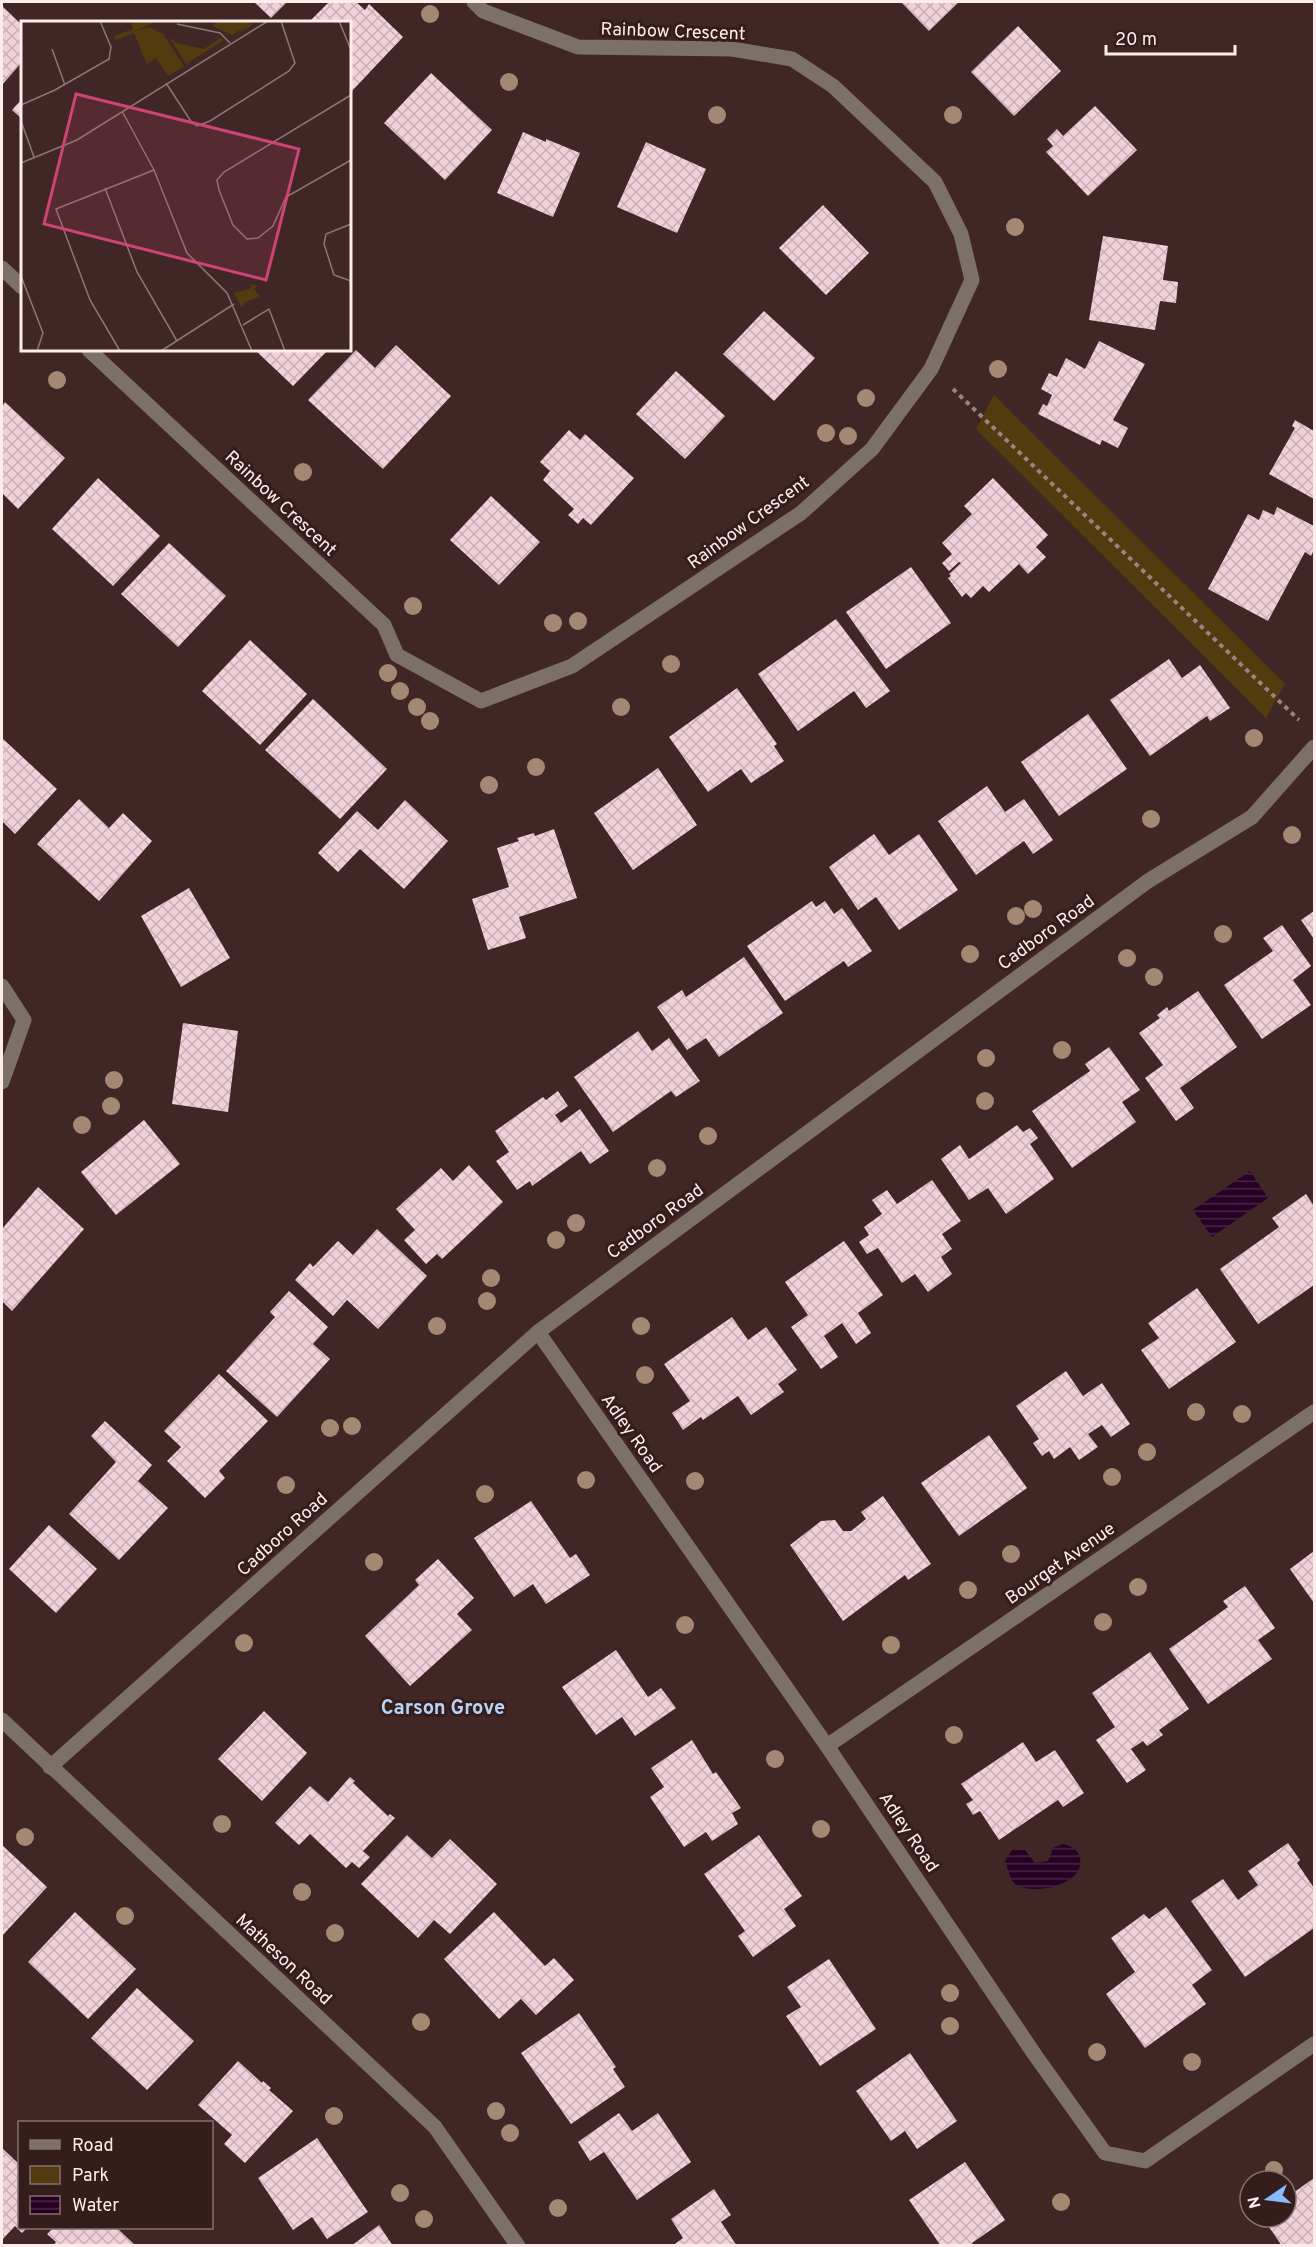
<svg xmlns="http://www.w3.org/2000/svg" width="1316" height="2247" font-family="Overpass,sans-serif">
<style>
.green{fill:#543a0f}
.water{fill:url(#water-rules)}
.building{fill:url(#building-cross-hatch)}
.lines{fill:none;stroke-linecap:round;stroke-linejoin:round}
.path{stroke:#998482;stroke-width:4;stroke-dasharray:4.5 4.5;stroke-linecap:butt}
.minor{stroke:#7c706a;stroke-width:15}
.tree{fill:#a48873}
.labels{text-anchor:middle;stroke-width:6;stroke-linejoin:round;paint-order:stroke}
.street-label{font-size:18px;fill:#feedeb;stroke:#351d1c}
.neighbourhood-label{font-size:20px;font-weight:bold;fill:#b6d3f8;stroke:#351d1c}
.inset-road{fill:none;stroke:#8c7674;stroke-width:1.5}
.view{fill:#ce4378;fill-opacity:0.15;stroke:#ce4378;stroke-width:3}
.inset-edge{fill:none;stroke:#feedeb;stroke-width:3}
</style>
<defs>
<pattern id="water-rules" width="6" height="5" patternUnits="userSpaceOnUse" patternTransform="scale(1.5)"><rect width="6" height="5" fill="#280025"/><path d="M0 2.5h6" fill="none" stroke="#482645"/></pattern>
<pattern id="building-cross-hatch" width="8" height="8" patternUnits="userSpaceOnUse" patternTransform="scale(1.5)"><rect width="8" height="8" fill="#f1d0da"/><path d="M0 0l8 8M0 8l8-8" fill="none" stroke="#c8aeb5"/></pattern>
</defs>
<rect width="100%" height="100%" fill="#402725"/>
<!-- green -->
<polygon class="green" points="994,395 1285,684 1266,718 976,429"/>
<!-- water -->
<g class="water">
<polygon points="1250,1171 1268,1198 1212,1237 1193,1210"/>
<path d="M1063,1844C1071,1846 1078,1849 1080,1858C1086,1886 1030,1897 1014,1883C1009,1877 1008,1869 1005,1861L1012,1850H1025L1035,1863L1048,1861L1053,1848Z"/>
</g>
<!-- building -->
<g class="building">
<polygon points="254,2 287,2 271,18"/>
<polygon points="329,2 356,2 365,10 369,4 403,37 351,92 350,90 350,22 309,22"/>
<polygon points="901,2 959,2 929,31"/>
<polygon points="2,6 22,25 22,62 2,85"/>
<polygon points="1018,26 1061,71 1014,116 971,72"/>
<polygon points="431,73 492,130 445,180 384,123"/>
<polygon points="22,99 22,119 12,110"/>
<polygon points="1095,106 1137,150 1088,196 1046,152 1053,146 1047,139 1057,129 1063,136"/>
<polygon points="523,132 546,142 546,139 580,153 553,217 497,193"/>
<polygon points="646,142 706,169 677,233 617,207"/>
<polygon points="823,205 869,253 826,295 779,248"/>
<polygon points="1103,236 1168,246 1163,280 1178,282 1176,303 1160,301 1155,330 1089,320"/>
<polygon points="764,311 815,358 774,401 723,354"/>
<polygon points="1099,341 1145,364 1113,420 1128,428 1118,448 1102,440 1100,445 1038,414 1043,404 1047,406 1052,395 1041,389 1049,373 1057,377 1066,358 1085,369"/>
<polygon points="396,345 451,396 383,469 308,400 356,350 375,368"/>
<polygon points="255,350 328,350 293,386"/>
<polygon points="676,371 725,416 685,459 636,414"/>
<polygon points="5,402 65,458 18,509 2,493 2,406"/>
<polygon points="1295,420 1314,431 1314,499 1269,474 1295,428 1292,426"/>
<polygon points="569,430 580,440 585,434 634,478 591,525 583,518 578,524 568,515 574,509 543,480 550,471 540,462"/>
<polygon points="98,478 160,536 113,586 52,529"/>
<polygon points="993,478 1048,535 1036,547 1046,557 1028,574 1019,564 989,592 983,586 971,598 966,593 962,597 948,578 951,576 949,574 961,563 959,562 949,571 942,563 952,554 942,543 972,514 964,506"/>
<polygon points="491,496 540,542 499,585 450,540"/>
<polygon points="1277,507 1314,526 1314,550 1311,556 1305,552 1268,621 1208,589 1248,514 1259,520 1263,510 1274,515"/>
<polygon points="169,543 226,596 178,647 121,594"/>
<polygon points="911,567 951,623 886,669 846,612"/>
<polygon points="836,619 890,691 866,708 854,691 798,731 758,674"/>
<polygon points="250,640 307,694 260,745 202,691"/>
<polygon points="1169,659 1182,678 1200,665 1230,708 1210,721 1207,716 1150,756 1110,700"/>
<polygon points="737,688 777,744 774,746 784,761 751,783 741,769 708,792 669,737"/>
<polygon points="313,699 387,769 340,819 265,750"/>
<polygon points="1088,714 1127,769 1059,816 1021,762"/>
<polygon points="2,738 57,789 15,834 2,821"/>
<polygon points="658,768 697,825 633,870 594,813"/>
<polygon points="987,786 1005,812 1024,799 1053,840 1033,854 1024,841 976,875 938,821"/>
<polygon points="79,799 109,828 123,813 152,841 99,901 37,844"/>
<polygon points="405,800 448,841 404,889 360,849 338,872 318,853 357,811 378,830"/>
<polygon points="554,829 577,898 519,917 526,938 488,950 472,899 509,887 497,848 519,841 517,838 534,833 535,836"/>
<polygon points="874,834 889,855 919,834 958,890 899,930 876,897 858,910 829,867"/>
<polygon points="189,888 230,958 181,987 141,916"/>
<polygon points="812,901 816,907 825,901 834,914 842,908 872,951 848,967 844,961 785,1001 747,946"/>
<polygon points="1314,911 1314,939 1301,920"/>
<polygon points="1282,925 1311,966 1293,980 1311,1005 1262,1039 1224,985 1273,951 1263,938"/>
<polygon points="744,957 783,1013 719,1057 706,1038 687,1050 657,1007 682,990 686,997"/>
<polygon points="1198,991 1237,1047 1180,1088 1194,1108 1176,1121 1145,1078 1163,1065 1139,1033 1160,1018 1157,1015 1167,1007 1169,1011"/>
<polygon points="183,1023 238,1031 228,1112 172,1104"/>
<polygon points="638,1031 652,1051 669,1038 700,1081 676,1097 671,1091 613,1132 574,1077"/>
<polygon points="1109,1047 1140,1090 1122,1102 1136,1122 1072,1168 1032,1111 1090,1071 1085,1064"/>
<polygon points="558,1091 568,1106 555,1115 561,1123 580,1109 609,1151 590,1164 581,1151 532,1186 530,1181 517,1190 496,1161 509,1152 495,1131 543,1097 546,1100"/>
<polygon points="144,1120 180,1164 116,1215 81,1172"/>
<polygon points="1017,1125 1023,1132 1030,1128 1038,1138 1030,1144 1054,1179 1006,1214 988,1188 969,1200 941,1159 960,1145 969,1159"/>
<polygon points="469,1165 503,1202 442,1259 437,1254 426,1264 404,1240 415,1230 396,1209 441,1168 453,1181"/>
<polygon points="932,1180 961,1221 942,1234 952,1249 941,1257 952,1274 928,1292 915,1274 902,1283 878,1248 867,1254 859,1242 869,1235 864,1227 882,1214 872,1200 887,1190 897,1204"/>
<polygon points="38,1187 84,1229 12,1311 2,1301 2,1229"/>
<polygon points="1306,1194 1314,1206 1314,1285 1258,1324 1220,1269 1279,1227 1272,1218"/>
<polygon points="377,1229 427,1276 378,1329 347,1300 333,1316 295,1280 310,1263 313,1267 338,1241 353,1255"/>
<polygon points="844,1241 883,1295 858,1313 871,1333 856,1344 842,1323 824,1336 838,1357 821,1369 791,1327 808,1315 785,1282"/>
<polygon points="1197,1288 1236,1342 1169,1389 1141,1350 1159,1338 1148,1323"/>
<polygon points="289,1291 328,1327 313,1344 330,1359 277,1417 226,1371 275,1317 270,1312"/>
<polygon points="732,1317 748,1340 766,1327 797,1370 778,1384 784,1392 751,1415 738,1396 703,1420 701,1417 683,1430 672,1413 690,1401 664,1364"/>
<polygon points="1066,1371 1083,1396 1102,1383 1130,1424 1111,1437 1102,1425 1088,1434 1098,1447 1079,1460 1070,1447 1054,1459 1049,1451 1042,1456 1033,1443 1039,1439 1016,1406"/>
<polygon points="219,1374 268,1421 219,1471 225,1478 205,1498 167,1461 181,1447 164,1431"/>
<polygon points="105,1421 152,1465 138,1481 168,1508 119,1560 69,1514 116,1462 91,1436"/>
<polygon points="989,1435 1027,1488 959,1536 921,1483"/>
<polygon points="883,1496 931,1564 908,1580 905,1575 843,1621 790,1545 821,1521 835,1520 843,1531 851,1531 866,1519 861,1512"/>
<polygon points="531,1501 570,1558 576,1554 590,1575 546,1604 533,1584 514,1597 474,1538"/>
<polygon points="49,1525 97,1569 56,1613 9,1569"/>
<polygon points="1314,1551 1314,1603 1290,1569"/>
<polygon points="438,1559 474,1598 457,1614 472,1630 410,1686 365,1636 419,1585 415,1580"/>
<polygon points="1245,1586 1275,1628 1258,1640 1272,1659 1208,1704 1169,1649 1228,1607 1223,1601"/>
<polygon points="616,1650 648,1697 661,1688 676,1708 635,1736 622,1717 596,1735 562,1687"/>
<polygon points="1150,1652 1189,1709 1159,1730 1163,1735 1147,1746 1143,1741 1131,1749 1146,1770 1127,1783 1096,1740 1115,1727 1092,1693"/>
<polygon points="264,1711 307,1753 262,1801 218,1759"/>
<polygon points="692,1740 713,1774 716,1772 741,1808 732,1813 738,1824 712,1841 706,1832 684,1847 650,1797 664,1787 651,1768"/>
<polygon points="1023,1742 1036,1762 1055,1750 1084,1793 1063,1807 1058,1800 999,1840 980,1811 973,1815 966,1804 973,1800 961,1784"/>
<polygon points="350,1777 355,1781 353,1783 388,1816 390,1814 395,1818 363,1851 370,1857 359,1868 352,1862 346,1868 310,1834 299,1845 275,1823 310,1786 328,1802"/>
<polygon points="407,1835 432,1858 450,1839 497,1884 450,1934 434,1920 418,1938 361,1884"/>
<polygon points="759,1835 802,1896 784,1909 796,1926 753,1957 738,1936 745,1931 704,1874"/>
<polygon points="1288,1843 1300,1860 1297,1863 1314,1888 1314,1928 1245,1977 1191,1901 1223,1879 1238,1900 1258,1885 1248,1871"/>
<polygon points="2,1845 47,1887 2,1936"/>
<polygon points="1166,1907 1212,1970 1192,1985 1206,2004 1145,2048 1106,1994 1135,1972 1111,1938 1144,1914 1149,1919"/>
<polygon points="75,1912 136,1969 88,2019 28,1962"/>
<polygon points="494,1912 545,1966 554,1958 574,1980 536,2015 521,1999 499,2019 444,1959"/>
<polygon points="829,1959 876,2029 820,2066 786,2016 801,2007 787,1987"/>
<polygon points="137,1988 194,2041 147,2090 91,2038"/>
<polygon points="579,2013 616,2067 613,2069 625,2087 571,2124 521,2053"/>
<polygon points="910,2053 957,2121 917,2149 905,2131 891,2141 856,2091"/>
<polygon points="238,2061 262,2083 263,2081 271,2088 269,2090 293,2111 245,2163 224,2144 232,2135 198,2105"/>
<polygon points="619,2113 632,2131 658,2113 691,2162 637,2200 604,2152 590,2161 578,2142"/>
<polygon points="317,2138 368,2212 327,2239 312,2217 293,2230 258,2178"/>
<polygon points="2,2148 20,2165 20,2228 27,2228 22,2233 15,2226 2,2240"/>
<polygon points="965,2162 1005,2220 972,2243 974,2246 941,2246 909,2200"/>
<polygon points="1314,2178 1314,2246 1282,2246 1262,2217 1286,2217 1286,2198"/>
<polygon points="714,2189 731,2215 721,2222 737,2246 672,2246 683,2238 671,2219"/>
<polygon points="379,2225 393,2246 351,2246"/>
<polygon points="53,2228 117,2228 136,2246 53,2246 56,2242 47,2234"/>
</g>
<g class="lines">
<!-- path -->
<polyline class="path" points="953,389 1299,720"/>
<!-- minor -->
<g class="minor">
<polyline points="2,268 22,287"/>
<polyline points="89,350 384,625 397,655 481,701 572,666 801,513 872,449 931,369 972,280 961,234 935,182 833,86 792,59 732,49 578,47 483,11 474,2"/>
<polyline points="2,986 24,1020 2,1082"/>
<polyline points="538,1332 827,1746 1035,2055 1105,2153 1145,2161 1314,2044"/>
<polyline points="2,1720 435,2127 518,2246"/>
<polyline points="827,1746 1314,1412"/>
<polyline points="50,1767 538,1332 1148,881 1252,817 1314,747"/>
</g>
</g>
<!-- trees -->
<g class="tree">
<circle cx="430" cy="14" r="9"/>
<circle cx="509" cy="82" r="9"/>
<circle cx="717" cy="115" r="9"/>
<circle cx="953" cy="115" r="9"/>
<circle cx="1015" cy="227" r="9"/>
<circle cx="998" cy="369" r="9"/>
<circle cx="57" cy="380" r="9"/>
<circle cx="866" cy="398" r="9"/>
<circle cx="826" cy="433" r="9"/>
<circle cx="848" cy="436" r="9"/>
<circle cx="303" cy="472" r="9"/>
<circle cx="413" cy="606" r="9"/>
<circle cx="578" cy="621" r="9"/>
<circle cx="553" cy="623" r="9"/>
<circle cx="671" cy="664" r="9"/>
<circle cx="388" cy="673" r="9"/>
<circle cx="400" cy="691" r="9"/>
<circle cx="417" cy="707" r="9"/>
<circle cx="621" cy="707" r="9"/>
<circle cx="430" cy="721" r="9"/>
<circle cx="1254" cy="738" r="9"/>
<circle cx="536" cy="767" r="9"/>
<circle cx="489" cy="785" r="9"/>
<circle cx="1151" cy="819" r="9"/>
<circle cx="1292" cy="835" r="9"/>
<circle cx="1033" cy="909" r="9"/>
<circle cx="1016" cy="916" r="9"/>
<circle cx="1223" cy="934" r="9"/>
<circle cx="970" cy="954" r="9"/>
<circle cx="1127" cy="958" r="9"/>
<circle cx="1154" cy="977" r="9"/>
<circle cx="1062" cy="1050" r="9"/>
<circle cx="986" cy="1058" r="9"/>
<circle cx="114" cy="1080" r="9"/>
<circle cx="985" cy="1101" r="9"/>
<circle cx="111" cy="1106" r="9"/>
<circle cx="82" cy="1125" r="9"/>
<circle cx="708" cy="1136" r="9"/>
<circle cx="657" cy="1168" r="9"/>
<circle cx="576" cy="1223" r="9"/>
<circle cx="556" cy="1240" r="9"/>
<circle cx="491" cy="1278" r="9"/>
<circle cx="487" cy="1301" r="9"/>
<circle cx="437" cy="1326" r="9"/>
<circle cx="641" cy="1326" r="9"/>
<circle cx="645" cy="1375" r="9"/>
<circle cx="1196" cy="1412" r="9"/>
<circle cx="1242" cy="1414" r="9"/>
<circle cx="352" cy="1426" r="9"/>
<circle cx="330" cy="1428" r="9"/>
<circle cx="1147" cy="1452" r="9"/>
<circle cx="1112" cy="1477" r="9"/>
<circle cx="586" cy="1480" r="9"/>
<circle cx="695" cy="1481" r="9"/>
<circle cx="286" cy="1485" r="9"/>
<circle cx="485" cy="1494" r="9"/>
<circle cx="1011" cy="1554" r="9"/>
<circle cx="374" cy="1562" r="9"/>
<circle cx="1138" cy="1587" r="9"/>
<circle cx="968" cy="1590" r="9"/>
<circle cx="1103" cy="1622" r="9"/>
<circle cx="685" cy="1625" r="9"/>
<circle cx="244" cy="1643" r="9"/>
<circle cx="891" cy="1645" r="9"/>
<circle cx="954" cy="1735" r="9"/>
<circle cx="775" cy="1759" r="9"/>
<circle cx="222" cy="1824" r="9"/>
<circle cx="821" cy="1829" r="9"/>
<circle cx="25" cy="1837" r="9"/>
<circle cx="302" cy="1892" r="9"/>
<circle cx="125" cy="1916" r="9"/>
<circle cx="335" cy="1933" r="9"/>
<circle cx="950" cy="1993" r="9"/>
<circle cx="421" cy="2022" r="9"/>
<circle cx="950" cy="2026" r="9"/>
<circle cx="1097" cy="2052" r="9"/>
<circle cx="1192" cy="2062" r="9"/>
<circle cx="496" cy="2111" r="9"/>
<circle cx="334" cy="2116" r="9"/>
<circle cx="510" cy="2133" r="9"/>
<circle cx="1274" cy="2170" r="9"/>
<circle cx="400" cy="2193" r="9"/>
<circle cx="1061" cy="2202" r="9"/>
<circle cx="558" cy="2208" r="9"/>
<circle cx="424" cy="2219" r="9"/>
</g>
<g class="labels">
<!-- street labels -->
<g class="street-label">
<text transform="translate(673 31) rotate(2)" y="6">Rainbow Crescent</text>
<text transform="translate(281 503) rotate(43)" y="6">Rainbow Crescent</text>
<text transform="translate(748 522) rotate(-36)" y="6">Rainbow Crescent</text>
<text transform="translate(1046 932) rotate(-36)" y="6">Cadboro Road</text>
<text transform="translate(655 1221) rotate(-36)" y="6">Cadboro Road</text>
<text transform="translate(632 1433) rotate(55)" y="6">Adley Road</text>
<text transform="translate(282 1534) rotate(-42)" y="6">Cadboro Road</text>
<text transform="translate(1060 1563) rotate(-35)" y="6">Bourget Avenue</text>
<text transform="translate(909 1832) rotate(56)" y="6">Adley Road</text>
<text transform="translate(284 1959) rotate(43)" y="6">Matheson Road</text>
</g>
<!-- neighbourhood labels -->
<g class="neighbourhood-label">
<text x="443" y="1714">Carson Grove</text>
</g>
</g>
<!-- overview -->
<g transform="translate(21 21)">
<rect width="330" height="330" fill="#402725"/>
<path d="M109,0H137L113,10L128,6L142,13L163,45L147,55L135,37L126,43L113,12L95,19L93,15L112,8ZM194,0H229L231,4L213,15L227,4L211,14L193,6ZM148,16L156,22L183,28L199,17L203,19L165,43ZM229,263L236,265L233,268L239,275L223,282L221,287L213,272L231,267Z" fill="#543a0f"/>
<path class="inset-road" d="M318,0L330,29M156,3L199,12L209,22M31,28L44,64M145,62L171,102L176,105L189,100L268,50L274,42L260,0M330,74L203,151L196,159L198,169L212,204L226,218L237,217L252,205L265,176L330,139M0,84L34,69L88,38L90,26L79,0M101,90L133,149L166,232L206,272L231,330M0,100L13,136M0,142L56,119L247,0M84,167L116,251L156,320M330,203L305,213L303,223L313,254L330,260M0,255L22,312L16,330M222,304L248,288L264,330M99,330L69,279L35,188L133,149M140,330L213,283"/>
<path class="view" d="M55,73L278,128L245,259L23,203Z"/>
<rect width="330" height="330" class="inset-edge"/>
</g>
<!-- border -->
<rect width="1316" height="2247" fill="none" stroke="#feedeb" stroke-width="6"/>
<!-- legend -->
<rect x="18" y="2121" width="195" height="108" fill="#351d1c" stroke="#85706f" stroke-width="1.5"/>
<rect x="30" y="2140" width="30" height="9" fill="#7c706a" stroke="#85706f" stroke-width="1.5"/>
<text x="72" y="2151" font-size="18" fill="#feedeb">Road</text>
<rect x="30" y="2166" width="30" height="18" fill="#543a0f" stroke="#85706f" stroke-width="1.5"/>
<text x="72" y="2181" font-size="18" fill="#feedeb">Park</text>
<rect x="30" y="2196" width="30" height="18" fill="url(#water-rules)" stroke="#85706f" stroke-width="1.5"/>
<text x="72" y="2211" font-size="18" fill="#feedeb">Water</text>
<!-- north arrow -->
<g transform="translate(1268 2199) rotate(256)"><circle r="28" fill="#351d1c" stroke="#85706f" stroke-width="1.5"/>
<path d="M0-4.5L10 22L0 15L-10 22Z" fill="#86bbfb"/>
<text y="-9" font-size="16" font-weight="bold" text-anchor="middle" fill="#feedeb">N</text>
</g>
<!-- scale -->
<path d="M1106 45v9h129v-9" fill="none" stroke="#feedeb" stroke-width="3"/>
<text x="1115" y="45" font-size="18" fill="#feedeb" stroke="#351d1c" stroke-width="4.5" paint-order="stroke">20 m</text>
</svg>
